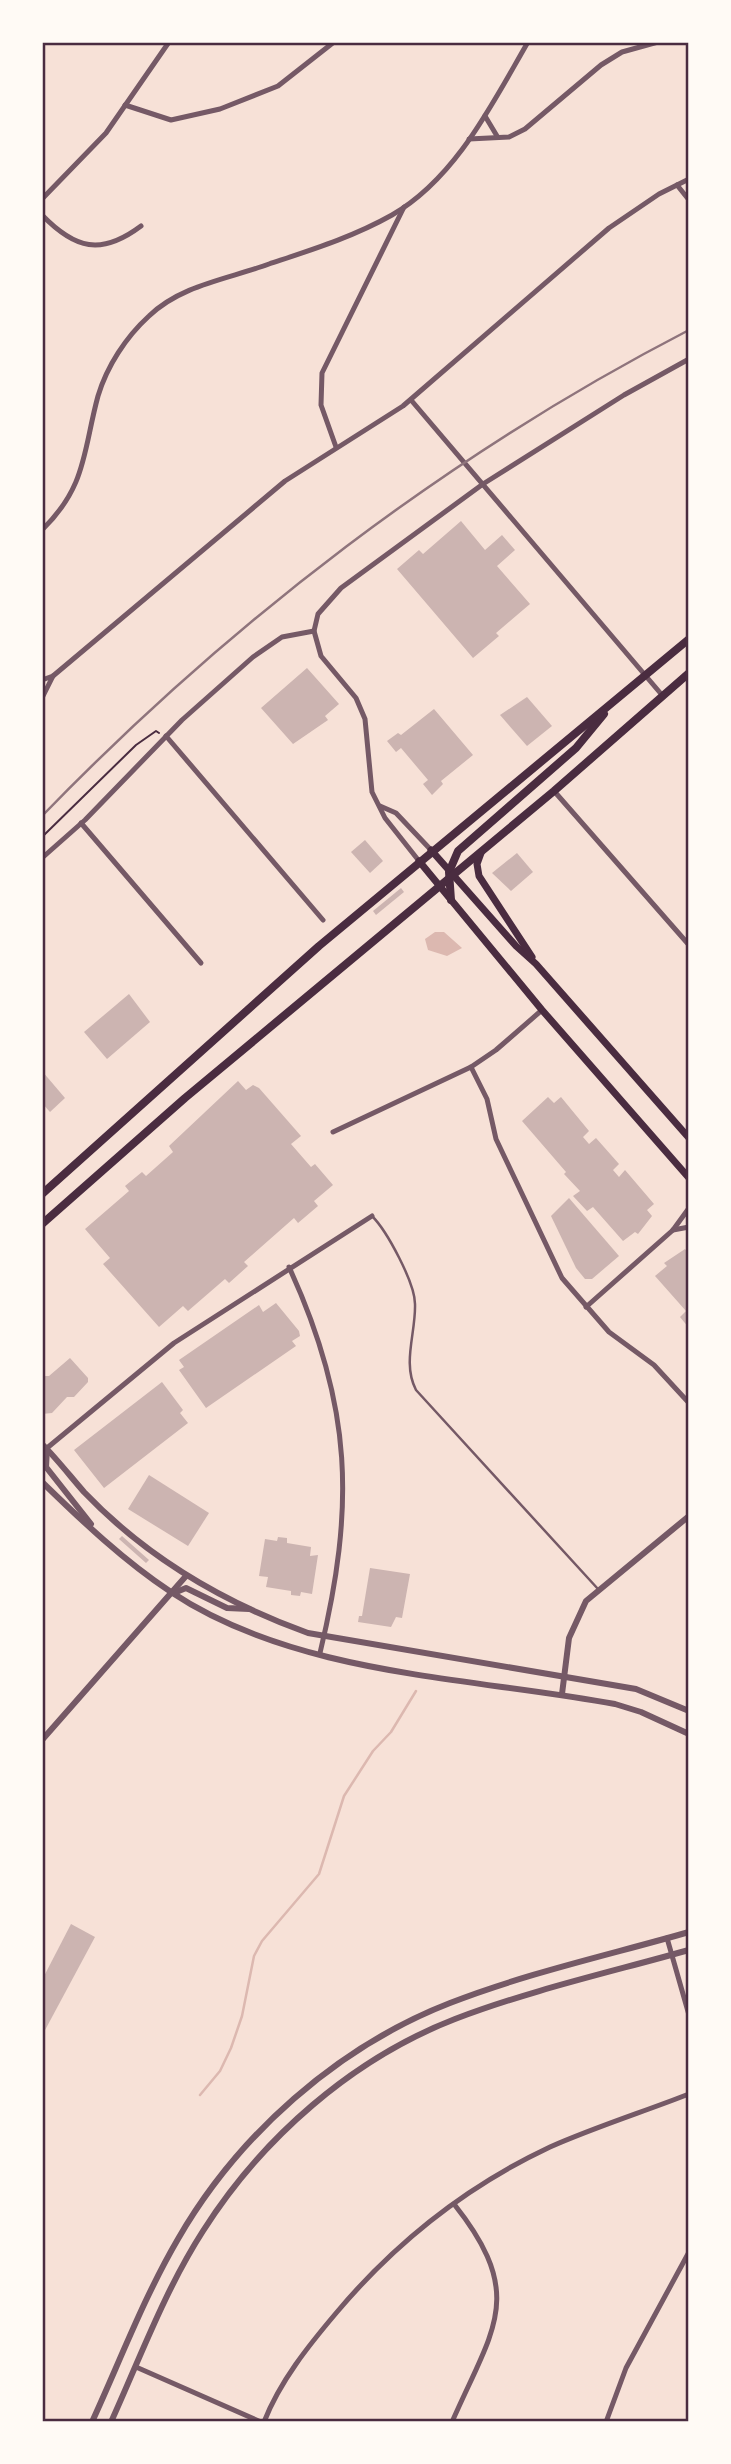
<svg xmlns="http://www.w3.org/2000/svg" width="731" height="2464" font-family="Georgia,serif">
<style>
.water{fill:#dcb8b0}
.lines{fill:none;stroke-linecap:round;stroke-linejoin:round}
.stream{stroke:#dcb8b0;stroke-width:2.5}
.building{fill:#ccb4b1}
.path{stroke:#4a2c40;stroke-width:2}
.service{stroke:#755966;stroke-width:2.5}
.minor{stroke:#755966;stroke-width:5}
.tertiary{stroke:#755966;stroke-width:6}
.secondary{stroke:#4a2c40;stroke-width:7}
.primary{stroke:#4a2c40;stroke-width:8}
.rail{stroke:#8f747c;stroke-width:2.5}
.neatline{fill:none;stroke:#4a2c40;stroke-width:2.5}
</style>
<rect width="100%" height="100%" fill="#f7e1d7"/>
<!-- water -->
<polygon class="water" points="444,932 462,948 447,956 428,950 425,939 435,932"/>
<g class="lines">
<!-- stream -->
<polyline class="stream" points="200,2095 220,2071 231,2048 242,2016 254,1956 262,1941 319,1874 344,1796 373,1751 391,1732 416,1691"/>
</g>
<!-- building -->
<g class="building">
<polygon points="461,521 485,550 502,535 515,550 497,566 530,604 496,633 499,636 473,658 397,569 419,550 423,554"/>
<polygon points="307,668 339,704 325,716 328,720 293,744 261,708"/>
<polygon points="527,697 552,726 527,746 500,715"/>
<polygon points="434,709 473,755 441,781 443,784 432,795 423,784 428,780 401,748 396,752 387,741 398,733 401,735"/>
<polygon points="365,840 383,861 370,873 351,852"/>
<polygon points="517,853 533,872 511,891 492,873"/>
<polygon points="401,888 404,892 376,915 373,911"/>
<polygon points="129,994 150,1022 107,1059 84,1032"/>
<polygon points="42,1071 65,1098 50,1112 42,1103"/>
<polygon points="238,1081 246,1090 253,1085 259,1088 301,1136 291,1144 311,1167 315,1164 333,1185 314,1201 318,1206 298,1223 294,1218 244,1262 248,1266 229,1283 225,1279 188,1311 183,1306 159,1327 103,1264 110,1258 85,1229 129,1191 125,1186 142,1172 146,1176 173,1152 169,1146"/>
<polygon points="548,1097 554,1103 561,1097 589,1131 583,1137 589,1144 596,1138 619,1164 613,1170 619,1177 625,1170 654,1204 647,1210 652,1216 638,1234 635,1232 623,1241 593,1207 587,1211 573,1196 580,1191 564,1174 566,1172 522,1121"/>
<polygon points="569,1198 619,1256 592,1279 585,1279 576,1268 551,1216"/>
<polygon points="685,1249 689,1254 689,1328 680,1317 686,1311 655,1276 667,1266 664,1263"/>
<polygon points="276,1303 299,1331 300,1336 292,1341 296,1346 206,1408 179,1370 184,1367 179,1360 259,1305 263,1312"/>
<polygon points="70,1358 88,1378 88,1382 74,1397 67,1397 52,1413 42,1414 42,1376 49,1376"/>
<polygon points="162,1382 183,1410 180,1413 188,1423 104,1488 74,1450"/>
<polygon points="149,1475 209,1513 188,1546 128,1509"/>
<polygon points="122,1536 149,1560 146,1563 119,1539"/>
<polygon points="278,1537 287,1538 287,1543 311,1547 310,1556 318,1555 312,1594 301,1592 300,1596 291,1595 291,1591 266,1587 268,1577 259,1576 265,1539 277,1541"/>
<polygon points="370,1568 410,1574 402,1618 396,1617 391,1627 358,1622 359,1616 362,1616"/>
<polygon points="71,1924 95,1937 44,2032 42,1980"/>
</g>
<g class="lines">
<!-- path -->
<polyline class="path" points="42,837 136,745 156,731 159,733"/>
<!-- service -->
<path class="service" d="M372,1216C387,1231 415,1283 415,1304C416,1333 402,1363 416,1390L598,1589"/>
<!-- minor -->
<g class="minor">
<polyline points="125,105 171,120 220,109 278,86 334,42"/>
<polyline points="485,116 497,136"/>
<polyline points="469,139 509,137 525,129 601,65 622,52 658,42"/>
<polyline points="677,185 689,200"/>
<polyline points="42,199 106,133 169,42"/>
<path d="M42,215C75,249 101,256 141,226"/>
<polyline points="411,400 662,695"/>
<polyline points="336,447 321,405 322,373 404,207"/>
<path d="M42,530C87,486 83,451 98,396C107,366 126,337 149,316C181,285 228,279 269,264C311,250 353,237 392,215C456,178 492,104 528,42"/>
<polyline points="42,680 53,676 285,481 403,406 609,228 659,194 689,179"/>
<polyline points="42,698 53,676"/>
<polyline points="166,736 323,920"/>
<polyline points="554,791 689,945"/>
<polyline points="380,806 396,813 431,850"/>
<polyline points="81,823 201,963"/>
<polyline points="42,858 85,820 182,720 253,657 282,637 314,631"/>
<polyline points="419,861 385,818 372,792 365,719 356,698 321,656 314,631 318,614 341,588 483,484 624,395 689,359"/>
<polyline points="471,1067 487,1099 496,1139 562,1278 609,1332 654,1365 689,1403"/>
<polyline points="333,1132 471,1067 496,1050 542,1010"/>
<polyline points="673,1230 689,1227"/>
<path d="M289,1267C353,1406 355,1507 320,1653"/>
<polyline points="586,1307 673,1230 689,1208"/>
<polyline points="47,1448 174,1343 372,1216"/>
<polyline points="667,1938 689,2015"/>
<polyline points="136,2367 261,2422"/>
<path d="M264,2422C280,2381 309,2345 337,2312C396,2242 467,2186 550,2147C595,2127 643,2112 689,2094"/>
<path d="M452,2422C493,2328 527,2296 454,2204"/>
<polyline points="606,2422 626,2368 689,2252"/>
</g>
<!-- tertiary -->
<g class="tertiary">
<path d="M42,1444C57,1459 70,1476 84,1492C146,1557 225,1603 308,1633L636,1689L689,1711"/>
<polyline points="47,1448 46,1467 91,1524"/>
<path d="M42,1482C82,1521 124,1561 171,1592C297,1676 470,1677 615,1704L641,1712L689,1734"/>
<polyline points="174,1593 186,1588 227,1608 249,1609"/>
<polyline points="562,1694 569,1638 586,1601 689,1516"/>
<polyline points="42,1740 186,1576"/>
<path d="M92,2422C120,2361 144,2297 178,2239C238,2135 337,2047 450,2003C527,1973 609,1955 689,1932"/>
<path d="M111,2422C140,2358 165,2290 203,2231C262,2138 352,2059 455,2019C531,1990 611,1972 689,1950"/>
</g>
<!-- secondary -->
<g class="secondary">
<polyline points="431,850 516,946 536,964 689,1138"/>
<polyline points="481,853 477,864 479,876 532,957"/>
<polyline points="419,861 542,1010 689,1178"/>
</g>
<!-- primary -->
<g class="primary">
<polyline points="451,900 449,872 458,851 576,748 604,714"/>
<polyline points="42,1194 319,946 689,639"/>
<polyline points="42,1224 185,1098 554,791 689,673"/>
</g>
<!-- rail -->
<path class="rail" d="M42,816C230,622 449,454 689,330"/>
</g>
<!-- border -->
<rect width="731" height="2464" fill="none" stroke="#fffaf5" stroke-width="88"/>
<rect x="44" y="44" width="643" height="2376" class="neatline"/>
</svg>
